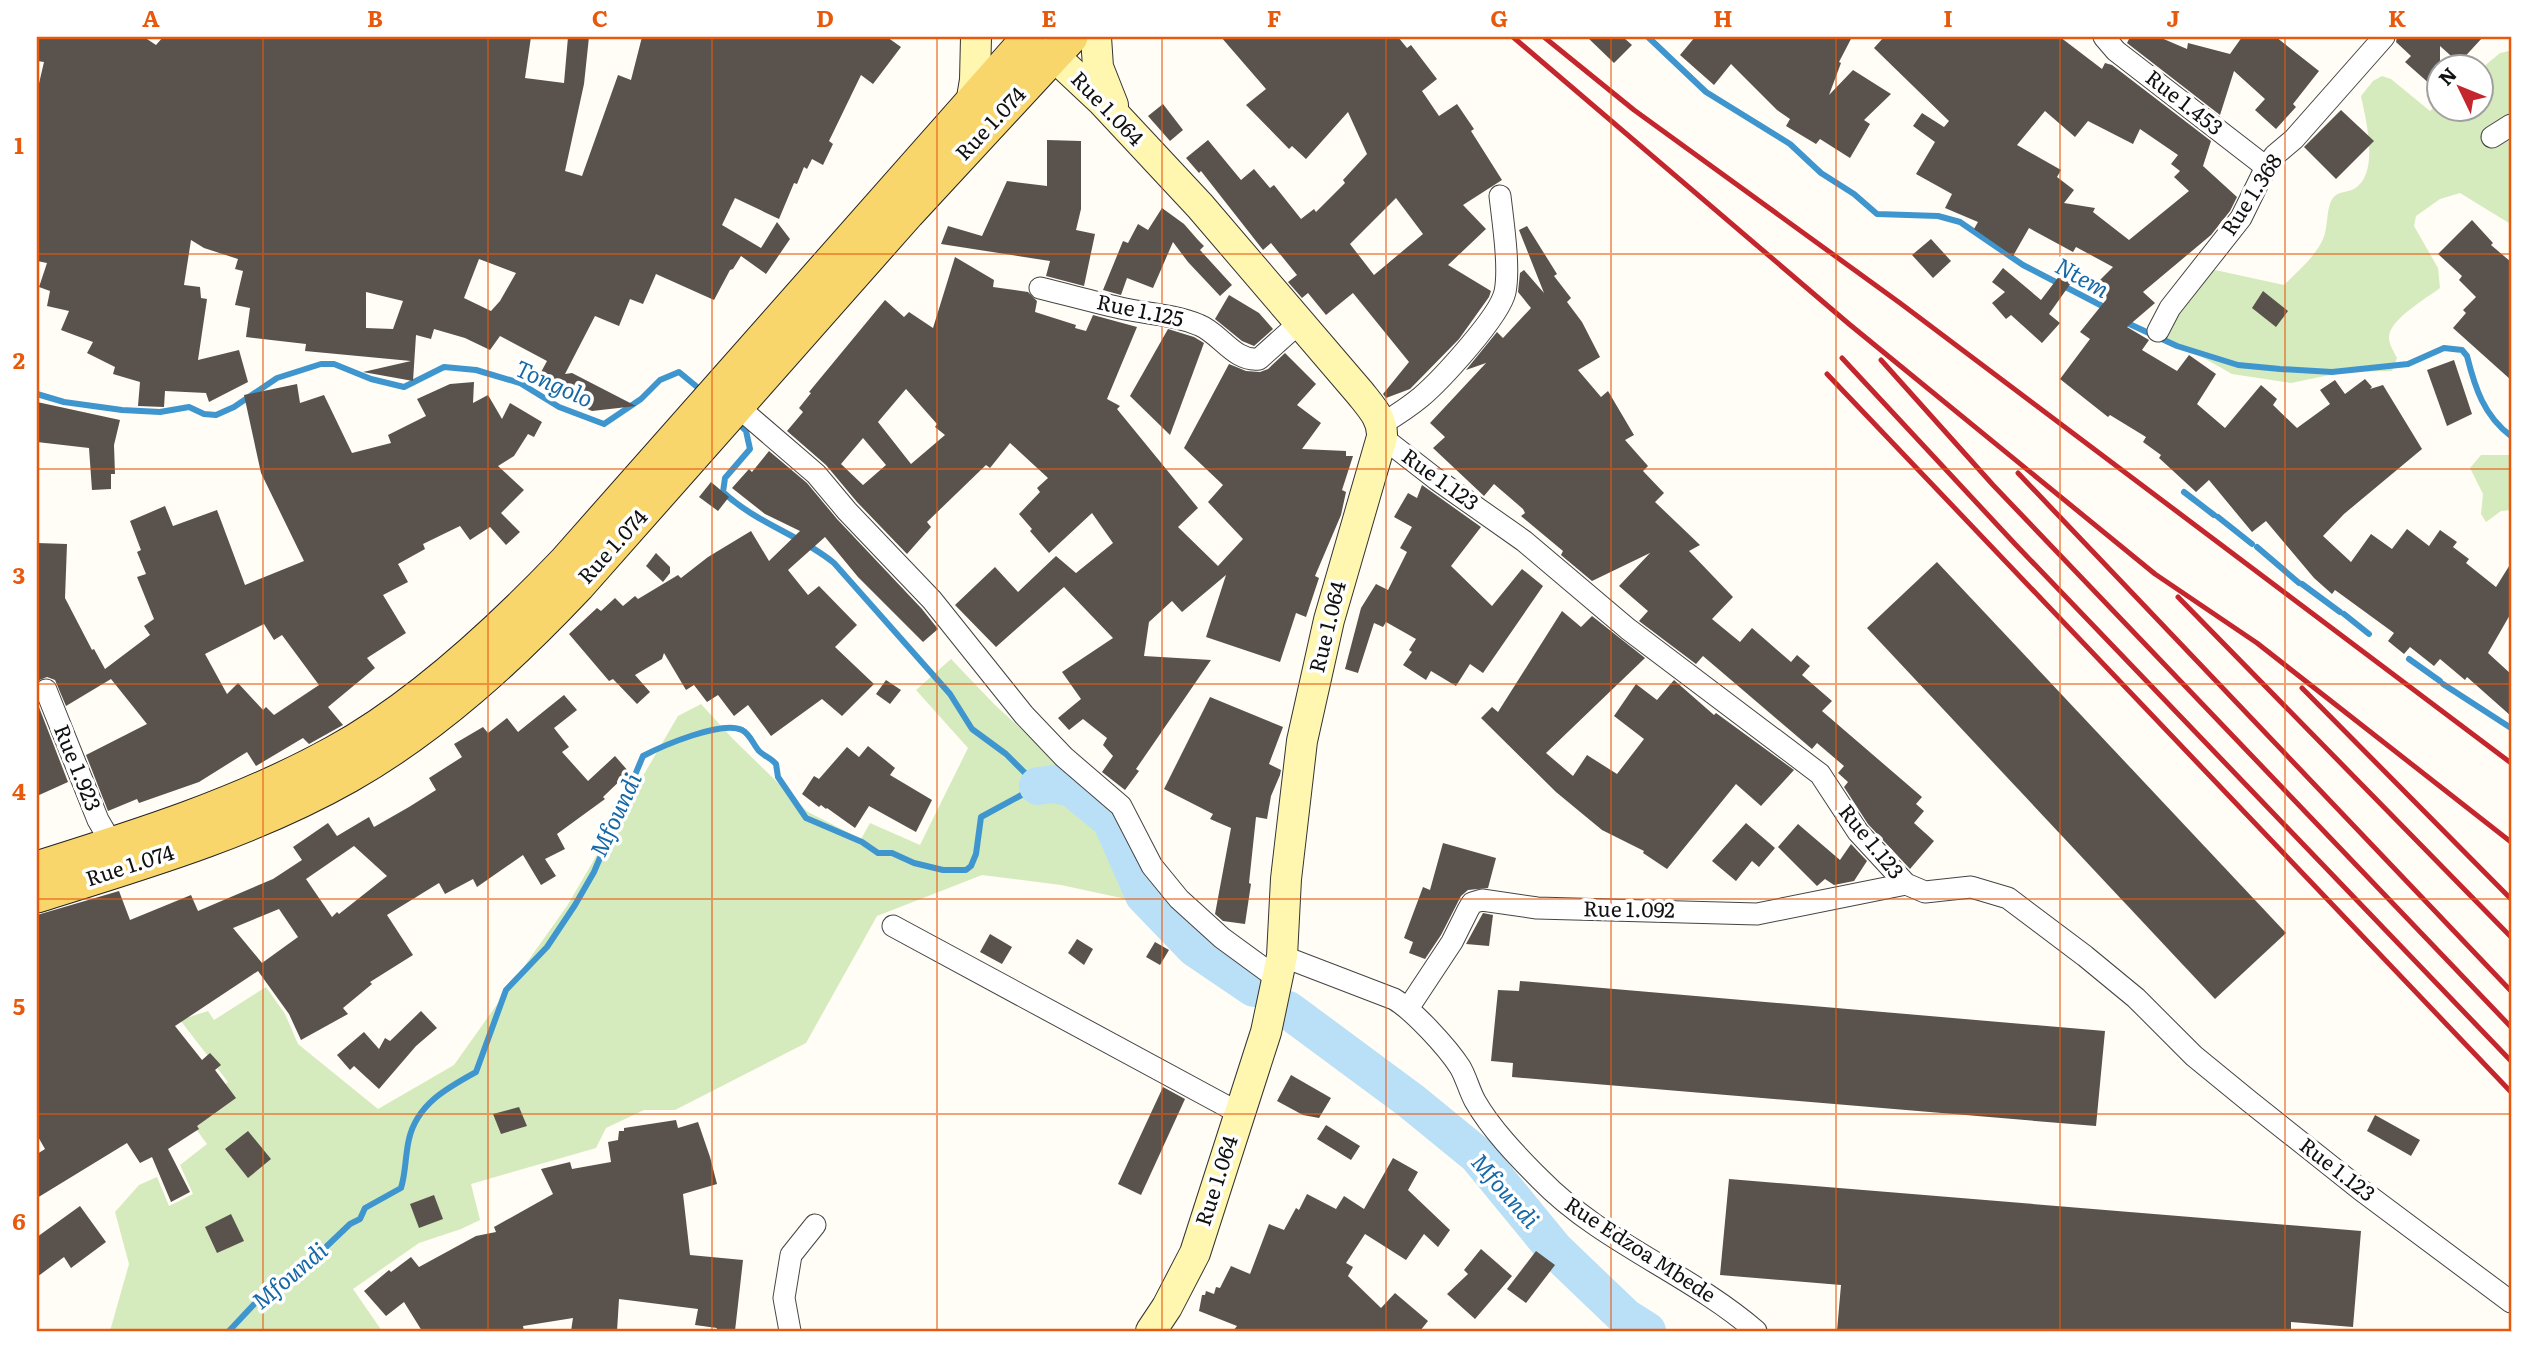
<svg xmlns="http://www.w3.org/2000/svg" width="2548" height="1368" font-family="Literata,serif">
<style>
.green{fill:#d5ebbd}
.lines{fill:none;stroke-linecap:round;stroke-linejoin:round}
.stream{stroke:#3f96cf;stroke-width:6}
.river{stroke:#b9e0f7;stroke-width:38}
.building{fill:#5a524d;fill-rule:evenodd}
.street-casing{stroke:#444;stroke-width:23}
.secondary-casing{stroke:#333;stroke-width:32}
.primary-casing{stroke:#222;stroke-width:35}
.street{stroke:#fff;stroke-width:21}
.secondary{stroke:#fff6b0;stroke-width:30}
.primary{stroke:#f9d66b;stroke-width:33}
.rail{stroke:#c4262e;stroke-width:5}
.grid{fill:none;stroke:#e8590c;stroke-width:2;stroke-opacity:0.55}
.labels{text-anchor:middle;stroke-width:7;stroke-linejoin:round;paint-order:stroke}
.street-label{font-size:21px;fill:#111;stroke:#fff}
.water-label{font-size:23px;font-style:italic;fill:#1768a6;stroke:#fff}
.neatline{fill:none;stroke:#e8590c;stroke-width:2.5}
.grid-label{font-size:23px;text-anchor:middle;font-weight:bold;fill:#e8590c}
</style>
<rect width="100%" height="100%" fill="#fffdf5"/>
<!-- green -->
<g class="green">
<path d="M2509,51L2511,52V219L2509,223L2460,193L2440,199L2416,216L2414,226L2438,268L2440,288C2427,298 2388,320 2389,338C2389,344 2394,352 2397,358L2392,371L2344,372L2291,383L2232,374L2188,349L2164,340L2196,281L2215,270L2284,285C2297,272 2316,256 2323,239C2328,228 2326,213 2331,201C2336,191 2345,193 2354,189C2380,174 2366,120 2361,96L2373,81L2382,76L2391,79L2430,111L2439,103L2440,108H2482V68L2500,53Z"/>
<polygon points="2481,455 2511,455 2511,510 2501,511 2486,522 2481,514 2483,494 2470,468"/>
<polygon points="951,659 995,705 1119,818 1156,887 1145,907 1126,899 1061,885 982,875 877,916 806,1043 675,1110 644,1110 606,1128 596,1148 471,1184 480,1220 461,1229 419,1243 353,1289 382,1331 110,1331 129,1264 115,1212 139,1185 157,1177 169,1206 193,1194 180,1165 207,1144 188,1118 228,1082 180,1020 208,1011 214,1020 266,987 285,1014 298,1044 378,1109 454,1065 567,906 678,716 701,704 733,739 808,812 861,839 870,823 920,845 968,748 916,690"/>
</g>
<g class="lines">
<!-- stream -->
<g class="stream">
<polyline points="1648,37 1706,92 1790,144 1821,173 1854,194 1877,214 1938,216 1960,222 2023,265 2108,309"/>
<path d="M2125,322L2177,346L2238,365L2280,369L2332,372L2408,364L2444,348L2462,350L2467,356C2475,388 2484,416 2511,436"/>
<polyline points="37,394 64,402 122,410 160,412 189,407 204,414 216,415 234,407 277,378 321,364 334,364 371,379 404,387 444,367 476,370 520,383 559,407 604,424 641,399 660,380 679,372 702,391"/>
<polyline points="2184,492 2214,515"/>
<polyline points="2218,517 2252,544"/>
<polyline points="2257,547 2299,583"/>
<polyline points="2302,584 2340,612"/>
<polyline points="2344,614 2369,634"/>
<polyline points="2409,659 2440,681"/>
<polyline points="2443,684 2511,728"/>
<path d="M229,1331L272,1285L305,1267L350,1224L360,1219L365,1208L401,1188C406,1172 405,1156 409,1139C417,1104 447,1088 476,1072L506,990L547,947L575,905L594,872L643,756C662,746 722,720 742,730C750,734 753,744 759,751C764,756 771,758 776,764L778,777L806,818L862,842L878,853H892L914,863L943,870H966L971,866L976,854L981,817L1038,786L1006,754L972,729L950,694L834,563C800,535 756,523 723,492L725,478L750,449L746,431L736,421"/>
</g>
<!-- river -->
<g class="river">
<polyline points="1038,786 1055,784 1072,788 1111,820 1144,895 1195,948 1254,988"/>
<polyline points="1288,1010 1411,1101 1477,1155 1555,1250 1625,1317 1647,1331"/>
</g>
</g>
<!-- building -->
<g class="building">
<path d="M37,37H144L156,45L163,37H531L525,78L564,83L568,37H589L584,84L565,171L582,176L618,75L631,80L642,37H887L901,47L873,84L861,75L829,141L833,144L823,165L812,159L807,169L804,167L797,184L794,183L779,219L735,198L722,225L761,248L777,222L790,239L766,274L741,256L733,269L730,270L714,300L656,274L643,304L630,299L619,326L595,316L565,374L572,373L636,406L592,411L547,391L540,376H543L540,374L547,361L500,336L490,350L465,338L434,329L431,339L416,335L413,381L363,372L411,361L305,351L306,344L246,337L250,308L235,305L243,271L235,269L238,259L204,248L191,240L184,285L200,287L201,298L207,299L198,360L239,350L248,382L209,402L206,393L165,391L164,407L138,406L140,382L113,374L115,367L87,353L93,342L61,330L69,311L47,306L50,291L39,287L47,263L37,261V92L44,62L37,61ZM479,259L516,273L500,301L491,311L464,298ZM366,292L403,301L393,329L366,328Z"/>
<path d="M1221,37H1398L1407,48L1411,45L1437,79L1422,91L1439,116L1457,104L1474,129L1471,131L1502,180L1463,205L1486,229L1448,265L1491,291L1489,297L1459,339L1410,389L1386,398L1383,394L1409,362L1353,293L1326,315L1308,293L1302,298L1288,282L1297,275L1271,243L1263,250L1201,171L1199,173L1186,158L1208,140L1241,180L1254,169L1270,188L1274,185L1301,219L1314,209L1316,212L1345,183L1343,180L1367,154L1348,112L1306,159L1292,146L1289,149L1246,105L1266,89ZM1396,198L1423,234L1374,275L1350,244Z"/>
<polygon points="1587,37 1623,37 1632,45 1614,63"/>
<polygon points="1695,37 1852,37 1839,62 1841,63 1829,95 1853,70 1891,94 1864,120 1870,124 1850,158 1820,139 1816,144 1786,126 1790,119 1777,110 1731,64 1714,85 1680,55"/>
<path d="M1884,37H2060L2102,69L2105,63L2112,65L2211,141L2203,166L2237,197L2230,211L2211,235L2143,292L2155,303L2127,327L2149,340L2142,350L2177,371L2189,355L2216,374L2197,404L2225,428L2261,385L2277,399L2273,405L2297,428L2330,404L2320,390L2335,380L2345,394L2365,379L2372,387L2370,389L2383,385L2422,449L2344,514L2323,536L2351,562L2371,534L2392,549L2407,529L2429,546L2440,530L2457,542L2453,547L2469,559L2466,563L2496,587L2511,563V613L2488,653L2511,674V716L2467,677L2465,680L2440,659L2434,666L2410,647L2404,654L2388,641L2394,633L2335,590L2332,594L2314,578L2266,521L2252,532L2209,480L2196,492L2159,458L2161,455L2143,442L2146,437L2110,415L2108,417L2060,379L2090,339L2080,332L2105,301L2090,290L2113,267L2076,247L2073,252L2029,228L2013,256L1974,229L1978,222L1945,208L1952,194L1916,174L1935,142L1913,126L1922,113L1944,127L1949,121L1874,48ZM2045,111L2075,137L2088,121L2133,144L2140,129L2178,155L2171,164L2180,171L2174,177L2189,191L2129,240L2093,212L2095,208L2064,203L2074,190L2057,177L2061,170L2017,145Z"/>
<polygon points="2130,37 2159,37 2187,49 2188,43 2230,54 2242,37 2276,37 2319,71 2293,104 2296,107 2276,129 2255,110 2265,99 2234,71 2220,115 2127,43"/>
<polygon points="2397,37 2483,37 2459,63 2440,46 2440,93 2405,62 2411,56 2396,42"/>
<polygon points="1163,104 1183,130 1170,141 1148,116"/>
<polygon points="2341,110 2374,141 2336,179 2304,147"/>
<polygon points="1047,140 1081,141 1081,209 1076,230 1095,234 1084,286 1046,276 1050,261 941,244 948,226 982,236 1007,181 1047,186"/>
<polygon points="1162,208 1184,224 1198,240 1204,246 1200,250 1232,285 1220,296 1188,262 1173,242 1153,288 1127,278 1121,295 1103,290 1123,241 1128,243 1138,224 1148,230"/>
<polygon points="2472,220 2493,243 2491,245 2511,262 2511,380 2453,328 2466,313 2463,310 2476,297 2459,280 2462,276 2438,254"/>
<polygon points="1527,226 1557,274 1554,276 1571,298 1567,302 1582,322 1600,357 1578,370 1601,397 1608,391 1634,435 1625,440 1648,466 1643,471 1664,493 1655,502 1700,545 1689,551 1733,597 1712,619 1740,642 1752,628 1791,662 1797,655 1810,666 1802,675 1832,701 1822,711 1922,797 1916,804 1924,811 1914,823 1934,841 1910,869 1868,824 1844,787 1848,782 1838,773 1844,766 1817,743 1812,749 1703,656 1696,664 1639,621 1648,611 1619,586 1650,553 1592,581 1561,555 1563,551 1521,516 1525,513 1523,509 1494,484 1484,496 1433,448 1445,437 1430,423 1486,363 1466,370 1497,332 1503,338 1531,308 1518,292 1520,273 1524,270 1544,293 1519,230"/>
<polygon points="1931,239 1951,261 1933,278 1912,255"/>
<path d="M955,257L994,280L993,287L1028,292L1037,301L1035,312L1076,325L1075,328L1086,331L1093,315L1137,327L1107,399L1120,406L1117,409L1198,508L1178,527L1218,566L1243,539L1208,502L1223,485L1184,448L1229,364L1246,371L1260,372L1268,369L1285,353L1316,384L1297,405L1321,423L1302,449L1346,451V456H1353L1342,490L1346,492L1341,515L1315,576L1319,578L1306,617L1296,613L1280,662L1206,637L1226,575L1182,612L1172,601L1149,622L1144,656L1211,660L1136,769L1139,771L1125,790L1102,772L1113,756L1103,745L1107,738L1083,719L1069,730L1058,718L1081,699L1062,672L1113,638L1064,587L996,647L955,605L995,567L1018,592L1056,556L1076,573L1113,543L1092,513L1049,553L1030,531L1032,529L1019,514L1040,492L1037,488L1048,478L1010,443L990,468L986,465L927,522L931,527L907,554L857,502L826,465L787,431L803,412L799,408L811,393L809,392L885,300L904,317L909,312L933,328ZM906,389L937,424L935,427L945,435L911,464L878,422ZM863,438L886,465L863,485L841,464Z"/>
<polygon points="2003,268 2041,300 2060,275 2071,283 2049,314 2060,323 2042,343 2011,315 2006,319 1992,303 2005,292 1992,282"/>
<polygon points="2263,291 2288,311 2276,327 2252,308"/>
<polygon points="1229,295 1259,313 1273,329 1254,346 1242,341 1215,319"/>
<polygon points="1168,329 1194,337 1204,343 1170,435 1130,396"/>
<polygon points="2454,360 2472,414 2447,426 2427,370"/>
<path d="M474,382L473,403L488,395L502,419L510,403L542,422L534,437L528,434L514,456L498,466L524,490L501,513L520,532L506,545L490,527L470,540L460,526L423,544L425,549L398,564L408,582L383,595L406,633L367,658L375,668L328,707L343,725L309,744L303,738L256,766L247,752L199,782L139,803L137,799L108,811L86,755L147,724L111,679L66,706L55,680L47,677L37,681V543L67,544L65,598L92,650L94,649L105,669L150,635L144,626L154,619L137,577L146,574L137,552L141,550L130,521L165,506L173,526L217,510L245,585L304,561L261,473L244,395L297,384L300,403L324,395L352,453L391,443L388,435L426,416L417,399L450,384ZM264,624L274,640L282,635L319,685L274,715L266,707L263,710L238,683L227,694L205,654Z"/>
<polygon points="37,402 120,420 114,445 115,474 111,474 111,489 92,490 89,448 37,442"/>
<polygon points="769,451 807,483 837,519 922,609 938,629 923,642 858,577 825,537 788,570 808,595 819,586 857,625 835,647 874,684 842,716 822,699 771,736 748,705 734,716 718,695 707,702 694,685 686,690 664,653 662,659 635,675 650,692 637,704 613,679 609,681 569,634 597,608 601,611 615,598 623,606 635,596 638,599 678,575 681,578 708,557 751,531 769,561 800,531 765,514 732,488 749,469 752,472"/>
<polygon points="711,482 729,497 718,511 699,497"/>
<polygon points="1422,485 1481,527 1451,566 1492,606 1522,569 1543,586 1483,673 1470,664 1456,686 1431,671 1426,680 1403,665 1412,652 1409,650 1416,639 1386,622 1383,627 1374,623 1358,673 1345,669 1361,608 1376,584 1388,590 1407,552 1400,548 1412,527 1394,517 1408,493 1417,498"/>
<polygon points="656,553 670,567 670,573 663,582 646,566"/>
<polygon points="1937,562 2286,933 2215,999 1867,628"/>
<polygon points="1562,611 1581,627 1592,616 1645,658 1546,753 1573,776 1587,755 1617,774 1644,739 1614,716 1636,684 1657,700 1674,680 1714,715 1716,713 1794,770 1761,806 1736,784 1667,869 1643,853 1644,851 1602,830 1556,792 1481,718 1492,707 1498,712"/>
<polygon points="886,680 901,690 890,704 876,694"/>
<path d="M564,695L577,710L554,728L569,747L562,752L588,781L615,756L629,772L603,797L605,799L557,834L565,849L545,859L556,876L541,885L523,855L477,887L473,879L445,894L439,883L387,915L413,955L370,982L372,984L343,1008L348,1014L301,1040L289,1014L258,971L175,1026L202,1060L210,1053L221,1065L215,1070L236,1098L197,1126L199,1129L168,1149L190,1192L171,1202L152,1157L140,1163L127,1143L37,1198V1154L45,1149L37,1135V915L119,891L130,920L191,895L198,911L273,879L302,860L293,847L328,823L337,836L369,817L374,827L409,807L436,790L429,778L462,757L454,744L483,727L488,733L507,718L518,732ZM354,846L387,876L339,914L337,912L332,917L306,879ZM279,909L298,937L262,963L233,928Z"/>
<polygon points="1210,697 1283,727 1269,764 1281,770 1280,775 1271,796 1267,819 1256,817 1249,883 1251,884 1245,924 1223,921 1215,914 1231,828 1210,819 1213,814 1164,789"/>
<polygon points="37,702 68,782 37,796"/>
<polygon points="868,746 895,768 890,775 932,800 916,832 869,806 855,828 827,808 826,809 821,805 819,807 802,794 814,776 819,779 847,747 859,757"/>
<polygon points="1746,823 1775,848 1759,867 1752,861 1736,881 1712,861"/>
<polygon points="1798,824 1840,860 1851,844 1867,861 1854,881 1834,885 1825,879 1817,886 1778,847"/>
<polygon points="1443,843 1496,858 1488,888 1468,890 1461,896 1441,935 1425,959 1409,953 1413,942 1404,938 1423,887 1430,890"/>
<polygon points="1483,913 1493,915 1489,946 1466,944"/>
<polygon points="990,934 1012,947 1002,964 980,952"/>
<polygon points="1077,939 1093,949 1084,965 1068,953"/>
<polygon points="1155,942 1169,950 1160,965 1146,957"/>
<polygon points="1520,981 2105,1031 2096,1126 1512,1077 1513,1063 1491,1061 1498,990 1519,991"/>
<polygon points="421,1011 437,1028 416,1046 379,1089 354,1066 350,1070 337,1055 364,1032 379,1049 385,1038 390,1041"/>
<polygon points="1291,1075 1331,1098 1319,1118 1303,1115 1277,1101"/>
<polygon points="1163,1087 1185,1099 1141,1195 1118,1184"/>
<polygon points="519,1107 527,1126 501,1134 493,1114"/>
<polygon points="2375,1115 2420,1140 2411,1156 2367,1131"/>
<polygon points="676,1120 678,1128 698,1122 710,1157 717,1184 683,1194 690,1255 743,1260 735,1331 716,1331 717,1328 695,1325 698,1309 619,1299 617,1331 571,1331 573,1318 523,1326 524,1331 422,1331 404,1302 386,1316 364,1291 389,1270 391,1272 411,1257 419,1267 476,1236 496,1232 494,1227 553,1194 541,1169 570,1162 572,1169 611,1162 608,1142 618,1140 619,1131 624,1131 624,1128"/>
<polygon points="1326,1125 1360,1146 1351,1160 1317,1139"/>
<polygon points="248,1131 271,1159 248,1178 225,1149"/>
<polygon points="1393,1158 1418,1172 1408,1190 1450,1230 1438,1247 1424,1234 1406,1260 1365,1234 1346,1263 1353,1267 1348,1276 1381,1308 1395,1293 1428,1321 1420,1331 1233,1331 1237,1326 1199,1311 1202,1295 1205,1295 1206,1291 1214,1294 1216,1287 1220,1288 1231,1266 1250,1274 1269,1224 1284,1230 1296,1208 1299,1210 1307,1194 1336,1209 1344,1196 1364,1209"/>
<polygon points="1729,1179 2361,1231 2353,1327 2291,1322 2291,1331 1837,1331 1841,1285 1720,1275"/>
<polygon points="434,1195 443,1219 419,1228 410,1204"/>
<polygon points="80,1206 106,1242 71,1268 64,1257 37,1277 37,1237"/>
<polygon points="231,1214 244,1241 217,1253 205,1227"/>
<polygon points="1481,1249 1512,1276 1475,1319 1447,1294 1468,1274 1464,1270"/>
<polygon points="1536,1251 1555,1265 1526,1303 1507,1289"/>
</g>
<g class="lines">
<defs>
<g id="street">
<polyline points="2104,37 2116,51 2266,167"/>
<polyline points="2492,137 2511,125"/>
<path d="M1040,288C1069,295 1097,303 1125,309C1150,314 1175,315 1199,325C1220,333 1234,362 1259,359L1299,323"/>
<polyline points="2158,331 2170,308 2241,218 2266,167 2275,155 2294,139 2384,37"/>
<polyline points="730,400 816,474 847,511 932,600 1024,715 1064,757 1121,806 1152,866 1179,899 1222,938 1278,979"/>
<path d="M1382,424C1395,416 1409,407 1421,397C1441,380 1500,316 1505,292C1510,268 1503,222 1500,196"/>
<polyline points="1382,437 1436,479 1524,541 1628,629 1820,774 1858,832 1906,884 1925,892 1971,887 2008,898 2085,956 2136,998 2194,1056 2249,1101 2361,1190 2511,1302"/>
<polyline points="46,690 98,820 112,844"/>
<polyline points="893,926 1239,1113"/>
<path d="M1282,956L1394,999C1413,1010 1447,1047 1460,1067C1466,1077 1469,1090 1475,1101C1491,1129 1517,1156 1540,1179C1601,1242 1689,1273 1756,1331"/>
<polyline points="1409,1007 1452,942 1468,910 1472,903 1482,900 1537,908 1757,914 1906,884"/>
<polyline points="790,1331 784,1298 791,1255 815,1225"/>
</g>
<g id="secondary">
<polyline points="1096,37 1098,67 1113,105"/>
<path d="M1038,41L1102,101L1200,206L1360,393C1371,407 1383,419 1382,437L1329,620L1302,741L1286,879L1282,956L1266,1032L1195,1253L1167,1307L1151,1331"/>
<polyline points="971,104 975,80 976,37"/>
</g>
<g id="primary">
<path d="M37,868C139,836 241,804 335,752C419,706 499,631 565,562L1029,37"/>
<path d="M37,896C143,863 252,831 349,776C435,727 511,657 578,586L908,213L1071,37"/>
</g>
</defs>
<!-- street casing -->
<use href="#street" class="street-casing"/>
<!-- secondary casing -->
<use href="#secondary" class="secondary-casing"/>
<!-- primary casing -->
<use href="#primary" class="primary-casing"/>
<!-- street -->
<use href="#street" class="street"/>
<!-- secondary -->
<use href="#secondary" class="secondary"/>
<!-- primary -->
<use href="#primary" class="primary"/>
<!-- rail -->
<g class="rail">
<polyline points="1513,37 1849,324 2155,574 2257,643 2511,842"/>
<polyline points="1544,37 1634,110 1900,303 2511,763"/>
<polyline points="1842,358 2015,544 2511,1061"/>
<polyline points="1881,360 1993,485 2511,1027"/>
<polyline points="1827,374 2511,1092"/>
<polyline points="2018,473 2511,991"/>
<polyline points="2178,597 2511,937"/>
<polyline points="2302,688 2511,899"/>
</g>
</g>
<!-- grid -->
<path class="grid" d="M263,37V1331M488,37V1331M712,37V1331M937,37V1331M1162,37V1331M1386,37V1331M1611,37V1331M1836,37V1331M2060,37V1331M2285,37V1331M37,254H2511M37,469H2511M37,684H2511M37,899H2511M37,1114H2511"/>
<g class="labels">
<!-- street labels -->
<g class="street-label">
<text transform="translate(2184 103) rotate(38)" y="7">Rue 1.453</text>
<text transform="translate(1107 109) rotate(46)" y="7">Rue 1.064</text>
<text transform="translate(991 124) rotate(-47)" y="7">Rue 1.074</text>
<text transform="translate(2252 195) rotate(-57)" y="7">Rue 1.368</text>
<text transform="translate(1140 311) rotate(12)" y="7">Rue 1.125</text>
<text transform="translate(1440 480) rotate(36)" y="7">Rue 1.123</text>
<text transform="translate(613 547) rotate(-48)" y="7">Rue 1.074</text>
<text transform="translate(1328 627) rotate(-76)" y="7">Rue 1.064</text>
<text transform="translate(77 768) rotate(68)" y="7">Rue 1.923</text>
<text transform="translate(1871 842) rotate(51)" y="7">Rue 1.123</text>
<text transform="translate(130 866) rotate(-18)" y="7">Rue 1.074</text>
<text transform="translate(1629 910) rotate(1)" y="7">Rue 1.092</text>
<text transform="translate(2337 1170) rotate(38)" y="7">Rue 1.123</text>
<text transform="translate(1217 1181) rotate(-72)" y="7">Rue 1.064</text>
<text transform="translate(1640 1250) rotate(33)" y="7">Rue Edzoa Mbede</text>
</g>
<!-- water labels -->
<g class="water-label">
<text transform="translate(2082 278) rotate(29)" y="8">Ntem</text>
<text transform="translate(554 384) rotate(24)" y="8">Tongolo</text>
<text transform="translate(616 815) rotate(-65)" y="8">Mfoundi</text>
<text transform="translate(1505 1191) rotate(49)" y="8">Mfoundi</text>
<text transform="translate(290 1276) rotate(-40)" y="8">Mfoundi</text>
</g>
</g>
<!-- border -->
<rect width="2548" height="1368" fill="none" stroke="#ffffff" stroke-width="77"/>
<!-- north arrow -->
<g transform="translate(2460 88) rotate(313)"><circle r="33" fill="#ffffff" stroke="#a0a0a0" stroke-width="2"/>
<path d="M0-5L12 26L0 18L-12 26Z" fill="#c4262e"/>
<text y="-10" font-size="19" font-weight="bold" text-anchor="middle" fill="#111111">N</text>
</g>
<rect x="38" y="38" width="2472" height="1292" class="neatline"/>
<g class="grid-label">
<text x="151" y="27">A</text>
<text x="375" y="27">B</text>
<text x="600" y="27">C</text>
<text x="825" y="27">D</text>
<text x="1049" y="27">E</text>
<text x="1274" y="27">F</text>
<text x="1499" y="27">G</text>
<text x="1723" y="27">H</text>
<text x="1948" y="27">I</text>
<text x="2173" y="27">J</text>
<text x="2397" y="27">K</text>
<text x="19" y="154">1</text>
<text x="19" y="369">2</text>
<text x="19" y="584">3</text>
<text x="19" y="800">4</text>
<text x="19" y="1015">5</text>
<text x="19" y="1230">6</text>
</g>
</svg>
